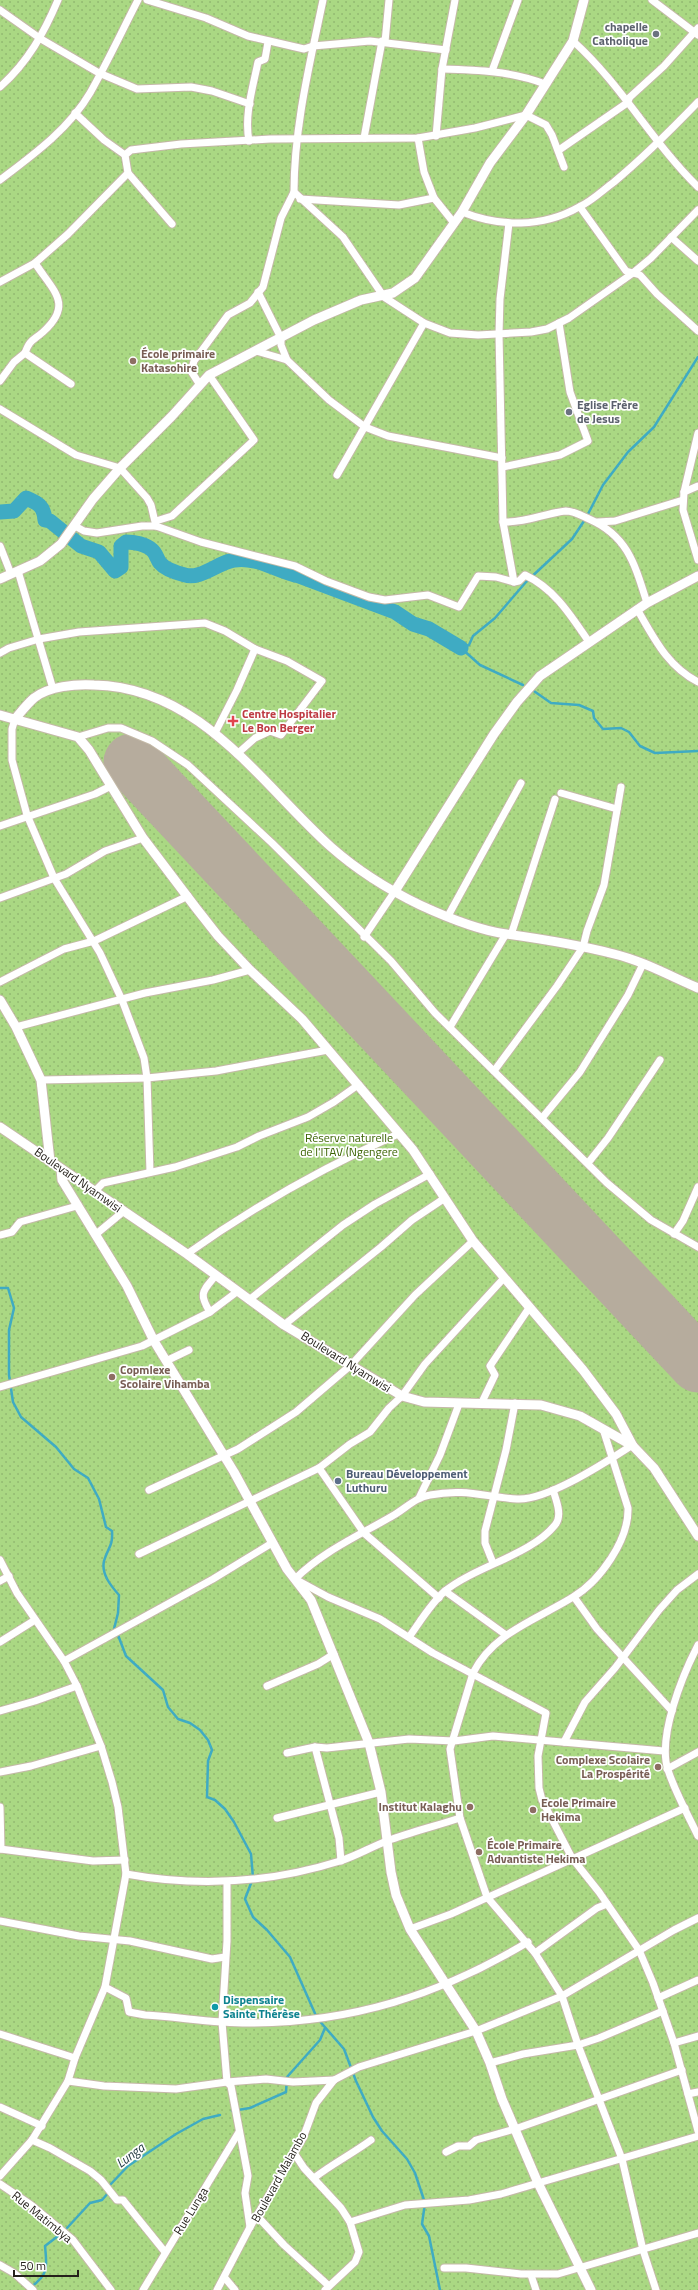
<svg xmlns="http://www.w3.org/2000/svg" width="698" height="2290" font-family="'Titillium Web',sans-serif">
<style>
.park{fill:url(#park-dots)}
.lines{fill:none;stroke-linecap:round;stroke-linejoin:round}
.stream{stroke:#3fabc3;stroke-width:2.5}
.river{stroke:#3fabc3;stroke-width:15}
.runway{stroke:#b6ac9d;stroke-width:57}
.street-casing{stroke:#c4b9a7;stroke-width:9}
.secondary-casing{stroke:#c4b9a7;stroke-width:11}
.street{stroke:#fff;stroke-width:7}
.secondary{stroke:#fff;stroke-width:9}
.worship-dot{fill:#6b7280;stroke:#fff;stroke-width:1.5}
.education-dot{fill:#8d6e63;stroke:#fff;stroke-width:1.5}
.health-dot{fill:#e0444e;stroke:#fff;stroke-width:1.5}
.service-dot{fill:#5c6f8a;stroke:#fff;stroke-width:1.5}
.culture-dot{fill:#0f9aa8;stroke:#fff;stroke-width:1.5}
.labels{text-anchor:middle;stroke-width:3.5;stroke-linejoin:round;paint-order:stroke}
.worship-label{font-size:12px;font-weight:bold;fill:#5b616d;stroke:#fff;text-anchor:end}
.education-label{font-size:12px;font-weight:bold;fill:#785e54;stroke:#fff;text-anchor:start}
.health-label{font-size:12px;font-weight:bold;fill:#be3a42;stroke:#fff;text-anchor:start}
.park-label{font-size:12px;fill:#3a6300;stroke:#fff}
.street-label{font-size:12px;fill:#25211b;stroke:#fff}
.service-label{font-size:12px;font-weight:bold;fill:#4e5e75;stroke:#fff;text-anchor:start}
.culture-label{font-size:12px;font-weight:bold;fill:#0d838f;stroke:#fff;text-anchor:start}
.water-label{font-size:13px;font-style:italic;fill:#223a40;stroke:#fff}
</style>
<defs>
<pattern id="park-dots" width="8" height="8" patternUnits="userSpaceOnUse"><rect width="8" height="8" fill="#aad883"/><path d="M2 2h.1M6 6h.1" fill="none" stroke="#92b971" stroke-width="1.8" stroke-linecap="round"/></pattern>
</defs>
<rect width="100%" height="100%" fill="#ece1ce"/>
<!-- park -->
<rect class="park" x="0" y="0" width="698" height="2290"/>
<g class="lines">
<!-- stream -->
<g class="stream">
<polyline points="588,514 603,485 628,452 654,427 698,357"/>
<polyline points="523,685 480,665 461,648 469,645 473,636 495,618 526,582 572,539 584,521"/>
<polyline points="531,689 551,703 579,705 593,711 594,718 603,729 621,728 629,732 640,746 655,753 698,751"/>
<path d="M0,1288H8L14,1308L9,1330V1375L13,1402L21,1417L56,1447L74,1469L88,1478L99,1499L106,1527L112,1531C113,1547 108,1547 104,1561C101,1574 111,1586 119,1595L118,1613L114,1629"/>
<polyline points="118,1635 126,1656 163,1690 168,1707 178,1719 190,1723 200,1730 208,1740 212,1750 208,1761 207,1797 215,1800 225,1809 234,1822 251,1854 253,1878 245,1899 253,1917 267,1930 290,1957 317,2018 344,2049 356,2081 373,2117 382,2131 407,2159 415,2173 425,2203 422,2224 429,2236 440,2290"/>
<polyline points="232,2111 250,2108 286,2092 287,2077 320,2040 325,2028"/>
<polyline points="67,2228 90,2203 102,2200 109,2192 109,2186 128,2166 176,2134 203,2119 220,2115"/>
<path d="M31,2287C49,2274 47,2267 45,2246L58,2236"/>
</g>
<!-- river -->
<path class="river" d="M0,512L14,511L26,498C38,503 44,506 45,520L50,521L81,546L99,552L115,571L121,567V546L126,542C134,542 146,544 152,550C156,553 157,559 160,563C165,569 177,573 185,575C200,580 219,562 234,560C257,556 278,572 299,576L395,612L413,624L429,629L461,648"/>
<!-- runway -->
<polyline class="runway" points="132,762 698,1364"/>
<defs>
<g id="street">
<polyline points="147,0 206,18 248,36 304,49 313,46 370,41 446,50"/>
<path d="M323,0C310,63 294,127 294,192L343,237L384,297L424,323L450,333L478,335L531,332L547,329L569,318L633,273L651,258L698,210"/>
<polyline points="652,0 698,35"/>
<polyline points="0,10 41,39 99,73 137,89 191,87 212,91 250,104"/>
<path d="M573,41C621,84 652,142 698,187"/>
<polyline points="385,42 389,0"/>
<path d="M442,69C478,70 511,71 545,84"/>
<polyline points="492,71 518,0"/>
<path d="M0,87C28,62 44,33 58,0"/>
<polyline points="75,113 104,140 125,155"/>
<polyline points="436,136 442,69 455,0"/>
<polyline points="364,138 382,41"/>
<polyline points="418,138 424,172 434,198 454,223"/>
<path d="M249,141C244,115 253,87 258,62L265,59L268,42"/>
<polyline points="559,150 627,103 630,97 664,66 698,28"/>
<polyline points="128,173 172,224"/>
<path d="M0,180C33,155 69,129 90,93C107,63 122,31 138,0"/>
<polyline points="300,199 399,205 434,198"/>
<polyline points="580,207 626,271 640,275 657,294 698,331"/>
<path d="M462,212C500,227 542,228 579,207C592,201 603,190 614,182C644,157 671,130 698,102"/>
<path d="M509,223L500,299L499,334L503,522C527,523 545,513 566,511C574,511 582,516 589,519C628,536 635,565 647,603"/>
<polyline points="671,237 698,261"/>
<polyline points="0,282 35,263 68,234 128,173 125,155 131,150 181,144 270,139 418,138 475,128 526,115 546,125 552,135 564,167"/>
<polyline points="258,292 281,338 281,345 287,360"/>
<polyline points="256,351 287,360 329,400 365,427 388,436 502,458"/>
<path d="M25,353C30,339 33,341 43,332C74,304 53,291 35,263"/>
<polyline points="0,381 14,362 25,353 71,384"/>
<polyline points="200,385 191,371 194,361 228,315 250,303 263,287 281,218 294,192"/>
<polyline points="0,409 76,455 120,468 147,498 151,505 156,526"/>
<polyline points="698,433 684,492 683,510 698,560"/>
<polyline points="503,467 560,455 588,441 570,392 559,323"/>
<polyline points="337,475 424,323"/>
<polyline points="684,492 698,486"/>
<polyline points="156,521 172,516 254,440 209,375"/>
<polyline points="503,522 514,582"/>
<polyline points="598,522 615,521 683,500"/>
<path d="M75,526L84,531L97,533L142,526H156L201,542L295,566L326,581L369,597L385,600L428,595L459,607L478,576L496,577L514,582L519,581L525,575C555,589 571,616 589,642"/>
<polyline points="0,546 11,574"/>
<polyline points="18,571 53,689"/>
<path d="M637,609C654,638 667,666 698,682"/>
<polyline points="0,653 9,648 39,639 79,632 205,623 225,631 255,649 287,661 322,681 281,735 270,731 255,738 237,754"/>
<polyline points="15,719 12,729 12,760 27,815 54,878 100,953 122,1000 144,1058 147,1078 150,1172"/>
<polyline points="215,733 237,690 255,649"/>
<polyline points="78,737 108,728 121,728 152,741 188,765 272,843 391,961 435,1013 607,1183 651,1220 698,1247"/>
<polyline points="561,793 617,809"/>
<polyline points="0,826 95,794 111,786"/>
<polyline points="0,898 66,874 105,851 143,838"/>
<polyline points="448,916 521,783"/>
<polyline points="511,935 555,799"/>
<polyline points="364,937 395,891"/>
<polyline points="0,982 64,949 94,941 188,896"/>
<polyline points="16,1027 145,993 213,980 250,970"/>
<polyline points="450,1027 506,934"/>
<polyline points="494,1071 557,986 583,947 587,931 604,885 621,787"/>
<polyline points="41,1080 147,1078 216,1071 328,1050"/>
<polyline points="542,1118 580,1072 628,995 643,964"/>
<polyline points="588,1163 608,1138 660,1060"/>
<polyline points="94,1192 103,1183 175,1167 237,1147 259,1136 308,1117 334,1102 358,1085"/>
<polyline points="674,1234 683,1221 698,1187"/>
<polyline points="0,1235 12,1232 20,1222 77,1206"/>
<polyline points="95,1235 124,1211"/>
<path d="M187,1254C253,1207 324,1167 398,1134"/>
<polyline points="249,1300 343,1225 375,1204 430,1174"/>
<path d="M210,1312C198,1293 203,1291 216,1275"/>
<polyline points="284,1325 381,1247 412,1220 445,1198"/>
<polyline points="166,1361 189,1350"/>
<polyline points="0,1387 142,1346 210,1312 238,1291"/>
<polyline points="482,1402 495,1375 490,1366 529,1308"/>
<path d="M603,1429L628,1508C629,1540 600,1581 573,1597C536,1620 493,1633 473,1673L450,1749L460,1818L487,1897L535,1953L562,1996L578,2045L622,2159L643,2250L656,2290"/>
<path d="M631,1446C606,1462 547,1501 517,1499C485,1497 465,1488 430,1495C416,1497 406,1508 394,1515C360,1535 323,1551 295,1579L328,1597L380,1619L433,1653L546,1713L538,1756L539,1788L542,1800L572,1858L599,1892L639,1950L653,1983L674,2043L698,2131"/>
<polyline points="319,1468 364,1533 439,1598"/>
<polyline points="149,1490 238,1449 296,1412 351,1365 415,1295 473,1241"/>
<polyline points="419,1498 440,1455 459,1404"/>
<polyline points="139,1554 319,1468 350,1444 370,1432 389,1408 402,1396 425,1364 504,1278"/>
<polyline points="0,1560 17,1593 64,1661 77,1686 101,1746 112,1782 118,1807 126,1874 105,1987 75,2058 68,2081 32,2140 0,2176"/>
<polyline points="493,1563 485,1543 485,1531 506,1450 515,1403"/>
<polyline points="0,1581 9,1576"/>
<polyline points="445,1591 506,1635"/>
<polyline points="574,1597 597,1629 672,1711"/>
<path d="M409,1637C420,1622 431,1603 445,1591C476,1566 531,1555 555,1525C563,1516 556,1500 553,1490"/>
<polyline points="0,1642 35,1620"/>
<path d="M698,1645C683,1674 657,1737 668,1770C675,1792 688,1815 698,1836"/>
<polyline points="64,1661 213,1579 272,1543"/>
<polyline points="267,1686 318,1664 334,1654"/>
<polyline points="0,1711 35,1701 77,1686"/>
<polyline points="564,1742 585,1702 615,1668 659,1610 677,1590 698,1574"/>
<polyline points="315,1747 339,1838 341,1861"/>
<polyline points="287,1753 315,1747 327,1748 409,1739 454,1741 493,1736 664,1751"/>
<polyline points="667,1769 698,1752"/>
<polyline points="0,1772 31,1766 101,1746"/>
<polyline points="0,1807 1,1849"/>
<polyline points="277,1818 381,1792"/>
<polyline points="0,1849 93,1861 125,1860"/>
<path d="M126,1874C197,1887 270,1883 340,1861C356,1856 371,1847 387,1841C411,1832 436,1826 460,1818"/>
<polyline points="227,1882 227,1941 222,2022 227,2082 231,2086 248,2176 245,2193 250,2227"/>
<polyline points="0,1921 79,1936 130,1941 212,1959 225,1957"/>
<polyline points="410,1929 451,1914 685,1808"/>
<polyline points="535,1953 597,1908 607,1904"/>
<path d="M105,1987L126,1998L129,2012L145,2015C179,2017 214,2023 248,2023C351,2023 440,1995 528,1942"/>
<polyline points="658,1998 698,1980"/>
<polyline points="0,2034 75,2058"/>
<polyline points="674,2043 698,2036"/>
<polyline points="490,2063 523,2054 578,2045 599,2038 663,2011"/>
<polyline points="68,2081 104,2086 176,2089 227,2082 266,2079 293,2082 334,2080"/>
<polyline points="688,2094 698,2092"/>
<polyline points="0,2107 42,2126"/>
<polyline points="32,2140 50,2148 90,2171 101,2180 117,2200 123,2200 165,2252"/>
<polyline points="446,2152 458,2146 469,2146 476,2140 515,2129 682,2070"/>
<polyline points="294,2153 304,2168 341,2208 350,2222 359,2252 355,2262 325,2290"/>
<path d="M314,2178C332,2164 352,2154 371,2140"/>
<polyline points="0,2184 31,2205 73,2240 111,2290"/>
<polyline points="258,2217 284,2245 329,2286"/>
<polyline points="350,2222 405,2205 469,2200 501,2194 698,2136"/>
<polyline points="0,2265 14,2273 33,2290"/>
<polyline points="444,2268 466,2268 521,2274 558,2274 698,2233"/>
<polyline points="531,2275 536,2290"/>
<polyline points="225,2278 235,2290"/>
<polyline points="143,2290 239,2132"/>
<polyline points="217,2290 250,2227 303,2138 316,2103 334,2080 359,2067 476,2031 562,1996 674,1930 698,1918"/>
</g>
<g id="secondary">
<polyline points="0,579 40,561 61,544 93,499 120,468 172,416 209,375 314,320 361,300 393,293 415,278 462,212 490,163 526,115 573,41 584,0"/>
<polyline points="0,715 78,737 89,750 143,838 196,908 218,936 250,970 302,1019 413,1150 473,1241 583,1370 616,1414 633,1446"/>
<path d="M15,719C21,712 27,704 34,698C49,686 76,684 94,685C200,687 260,783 331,847C357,870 389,890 420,905C446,917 477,930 506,934C542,939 579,945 614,954C643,961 670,976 698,988"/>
<polyline points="395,891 494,734 517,702 540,676 647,603 698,576"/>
<polyline points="0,1000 16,1027 41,1080 50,1161"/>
<polyline points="0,1127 187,1254 284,1325 402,1396 424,1402 541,1405 580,1416 633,1446 654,1468 698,1536"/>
<polyline points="61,1169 62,1180 127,1286 154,1341 234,1472 287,1569 311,1600 369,1743 381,1792 391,1872 396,1895 410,1929 476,2031 490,2063 502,2099 538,2183 591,2290"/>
</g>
</defs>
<!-- street casing -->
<use href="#street" class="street-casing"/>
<!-- secondary casing -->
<use href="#secondary" class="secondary-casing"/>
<!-- street -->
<use href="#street" class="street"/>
<!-- secondary -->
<use href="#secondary" class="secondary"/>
</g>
<!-- markers -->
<g class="worship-dot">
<circle cx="656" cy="34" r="4"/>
<circle cx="569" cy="412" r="4"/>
</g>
<g class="education-dot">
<circle cx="133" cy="361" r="4"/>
<circle cx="112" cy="1377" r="4"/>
<circle cx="658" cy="1767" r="4"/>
<circle cx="470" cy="1807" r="4"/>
<circle cx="533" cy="1810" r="4"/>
<circle cx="479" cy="1852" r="4"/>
</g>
<path class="health-dot" d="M231 715h4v4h4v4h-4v4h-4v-4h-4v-4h4z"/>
<circle class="service-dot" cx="338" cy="1481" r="4"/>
<circle class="culture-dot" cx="215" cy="2007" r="4"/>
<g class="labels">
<!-- worship labels -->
<g class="worship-label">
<text x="648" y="31">chapelle<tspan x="648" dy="14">Catholique</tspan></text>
<text x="577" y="409" text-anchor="start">Eglise Frère<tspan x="577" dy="14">de Jesus</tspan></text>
</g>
<!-- education labels -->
<g class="education-label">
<text x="141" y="358">École primaire<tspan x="141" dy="14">Katasohire</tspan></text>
<text x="120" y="1374">Copmlexe<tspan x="120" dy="14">Scolaire Vihamba</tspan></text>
<text x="650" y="1764" text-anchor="end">Complexe Scolaire<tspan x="650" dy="14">La Prospérité</tspan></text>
<text x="541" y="1807">Ecole Primaire<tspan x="541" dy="14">Hekima</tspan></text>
<text x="462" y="1811" text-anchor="end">Institut Kalaghu</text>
<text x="487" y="1849">École Primaire<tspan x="487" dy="14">Advantiste Hekima</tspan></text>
</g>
<!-- health labels -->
<g class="health-label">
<text x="242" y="718">Centre Hospitalier<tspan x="242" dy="14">Le Bon Berger</tspan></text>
</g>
<!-- park labels -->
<g class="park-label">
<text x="349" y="1142">Réserve naturelle<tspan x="349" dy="14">de l'ITAV (Ngengere</tspan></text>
</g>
<!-- street labels -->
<g class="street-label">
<text transform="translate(78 1180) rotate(35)" y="4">Boulevard Nyamwisi</text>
<text transform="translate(346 1362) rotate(32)" y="4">Boulevard Nyamwisi</text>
<text transform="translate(279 2177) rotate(-61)" y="4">Boulevard Malambo</text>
<text transform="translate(191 2211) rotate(-58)" y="4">Rue Lunga</text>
<text transform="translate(42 2217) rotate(39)" y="4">Rue Matimbya</text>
</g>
<!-- service labels -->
<g class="service-label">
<text x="346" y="1478">Bureau Développement<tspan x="346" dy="14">Luthuru</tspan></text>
</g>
<!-- culture labels -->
<g class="culture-label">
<text x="223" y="2004">Dispensaire<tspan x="223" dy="14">Sainte Thérèse</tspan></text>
</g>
<!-- water labels -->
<g class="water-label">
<text transform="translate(130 2155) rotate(-37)" y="5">Lunga</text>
</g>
</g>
<!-- scale -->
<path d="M14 2270v6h64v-6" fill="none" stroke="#25211b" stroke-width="2"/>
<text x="20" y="2270" font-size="12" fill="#25211b" stroke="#ffffff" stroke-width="3" paint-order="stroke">50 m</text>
</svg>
